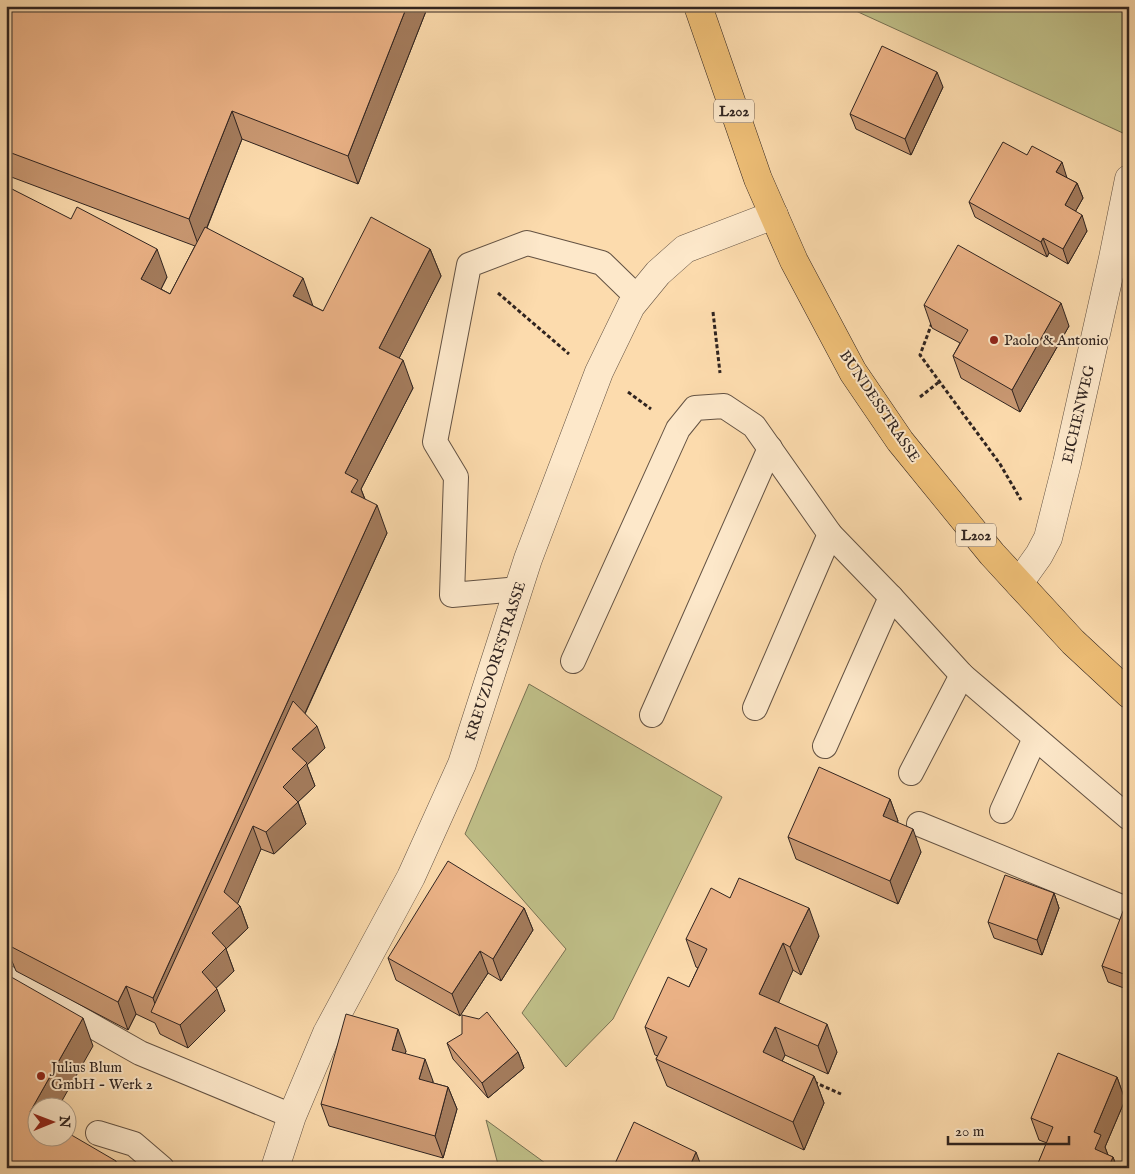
<svg xmlns="http://www.w3.org/2000/svg" width="1135" height="1174" font-family="'IM FELL English',serif">
<style>
.green{fill:#c0c089;stroke:#787254}
.lines{fill:none;stroke-linecap:round;stroke-linejoin:round}
.service-casing{stroke:#635243;stroke-width:26}
.minor-casing{stroke:#635243;stroke-width:29}
.primary-casing{stroke:#302420;stroke-width:29}
.path{stroke:#302420;stroke-width:3;stroke-dasharray:4 2.5;stroke-linecap:butt}
.service{stroke:#fde8ca;stroke-width:24}
.minor{stroke:#fde8ca;stroke-width:28}
.primary{stroke:#eebe76;stroke-width:28}
.wall{fill:#c99872;stroke:#302420}
.shaded-wall{fill:#a47c5d;stroke:#302420}
.building{fill:#eab185;stroke:#302420}
.poi-dot{fill:#8f2418;stroke:#fde8ca;stroke-width:2}
.labels{text-anchor:middle;stroke-width:4;stroke-linejoin:round;paint-order:stroke}
.shield{fill:#fde8ca;stroke:#6e5f53;stroke-width:1}
.shield-label{font-size:14px;font-weight:bold;fill:#302420}
.poi-label{font-size:15px;fill:#302420;stroke:#fde8ca;text-anchor:start}
.street-label{font-size:15px;fill:#302420;stroke:#fde8ca}
</style>
<rect width="100%" height="100%" fill="#fcdbad"/>
<filter id="stains"><feTurbulence type="fractalNoise" baseFrequency=".004" numOctaves="4"/><feColorMatrix values="0 0 0 0 .2 0 0 0 0 .09 0 0 0 0 .02 0 0 0 .5 -.17"/></filter>
<radialGradient id="worn" r=".72"><stop offset=".6" stop-color="#630" stop-opacity="0"/><stop offset="1" stop-color="#630" stop-opacity=".3"/></radialGradient>
<!-- green -->
<g class="green">
<polygon points="845,6 1129,6 1129,117 1125,134"/>
<polygon points="529,684 722,797 613,1019 566,1067 522,1013 566,949 465,834"/>
<polygon points="486,1120 552,1168 499,1168"/>
</g>
<g class="lines">
<defs>
<g id="service">
<polyline points="518,589 452,595 456,477 435,442 469,265 527,243 602,263 638,298"/>
<polyline points="573,661 678,429 695,408 724,406 754,426 830,534 891,597 962,675 1129,818"/>
<polyline points="755,708 830,534"/>
<polyline points="652,715 770,448"/>
<polyline points="825,746 891,597"/>
<polyline points="911,773 962,675"/>
<polyline points="1002,811 1035,738"/>
<polyline points="919,824 1129,910"/>
<polyline points="6,977 140,1053 292,1116"/>
<polyline points="98,1133 134,1144 162,1168"/>
</g>
<g id="minor">
<polyline points="1019,583 1039,555 1048,538 1067,463 1113,258 1129,179"/>
<polyline points="275,1168 292,1116 327,1033 411,877 462,764 528,559 599,372 631,306 658,273 685,249 774,215"/>
</g>
<polyline id="primary" points="698,6 758,179 794,261 853,372 900,441 992,554 1073,642 1129,694"/>
</defs>
<!-- service casing -->
<use href="#service" class="service-casing"/>
<!-- minor casing -->
<use href="#minor" class="minor-casing"/>
<!-- primary casing -->
<use href="#primary" class="primary-casing"/>
<!-- path -->
<g class="path">
<polyline points="498,293 569,354"/>
<polyline points="713,312 720,373"/>
<polyline points="932,323 920,355 1000,464 1021,500"/>
<polyline points="628,392 651,409"/>
<polyline points="920,397 939,382"/>
<polyline points="814,1082 841,1094"/>
</g>
<!-- service -->
<use href="#service" class="service"/>
<!-- minor -->
<use href="#minor" class="minor"/>
<!-- primary -->
<use href="#primary" class="primary"/>
</g>
<!-- wall -->
<g class="wall">
<polygon points="6,6 428,6 358,184 242,139 207,228 313,306 323,311 430,249 441,276 399,358 413,388 361,489 365,499 387,533 305,714 325,748 307,765 315,786 298,802 306,824 274,854 261,849 237,904 240,906 248,928 226,949 234,971 216,988 225,1011 188,1048 160,1034 155,1023 136,1014 128,1030 16,971 9,954 6,952 6,186 167,277 161,289 170,294 195,246 6,175"/>
<polygon points="943,87 911,155 856,129 850,114"/>
<polygon points="1067,178 1077,183 1083,198 1075,212 1087,231 1068,264 1049,253 1047,257 975,217 969,202"/>
<polygon points="924,305 1069,326 1020,412 961,378 953,356 960,343 932,328"/>
<polygon points="890,799 898,821 897,822 921,852 898,904 796,859 788,837"/>
<polygon points="1054,893 1059,908 1042,955 994,938 988,922"/>
<polygon points="730,898 819,936 801,975 793,970 778,1002 837,1052 828,1074 785,1055 782,1061 814,1076 824,1103 804,1150 667,1086 656,1059 658,1056 655,1055 645,1027 689,987 698,968 696,967 686,939"/>
<polygon points="524,908 533,930 501,981 488,973 460,1016 396,980 388,958"/>
<polygon points="1129,908 1129,990 1108,982 1102,966"/>
<polygon points="447,1043 518,1052 524,1068 488,1098 453,1059"/>
<polygon points="406,1051 405,1054 433,1081 433,1083 448,1087 457,1109 443,1158 329,1126 321,1104"/>
<polygon points="1117,1077 1125,1100 1105,1147 1108,1155 1113,1157 1117,1168 1036,1168 1047,1143 1039,1140 1031,1118"/>
</g>
<!-- shaded-wall -->
<g class="shaded-wall">
<polygon points="407,6 428,6 358,184 348,156"/>
<polygon points="937,72 943,87 911,155 905,139"/>
<polygon points="232,111 242,139 199,247 189,219"/>
<polygon points="1062,162 1067,178 1056,172"/>
<polygon points="1077,183 1083,198 1070,221 1065,205"/>
<polygon points="1082,215 1087,231 1068,264 1063,249"/>
<polygon points="1043,238 1049,253 1047,257 1041,242"/>
<polygon points="157,249 167,277 152,307 141,279"/>
<polygon points="430,249 441,276 390,376 379,348"/>
<polygon points="303,278 313,306 293,296"/>
<polygon points="1061,303 1069,326 1020,412 1012,390"/>
<polygon points="403,360 413,388 361,489 368,508 362,520 345,473"/>
<polygon points="377,505 387,533 253,827 261,849 234,912 240,906 248,928 226,949 234,971 210,994 202,972 212,933 159,1016 153,998"/>
<polygon points="317,726 325,748 307,765 315,786 298,802 306,824 274,854 266,832 283,787 292,749"/>
<polygon points="890,799 898,821 891,838 883,816"/>
<polygon points="913,829 921,852 898,904 890,881"/>
<polygon points="1054,893 1059,908 1042,955 1037,940"/>
<polygon points="524,908 533,930 501,981 493,959"/>
<polygon points="809,908 819,936 801,975 790,947"/>
<polygon points="783,943 793,970 770,1022 759,994"/>
<polygon points="480,951 488,973 460,1016 452,994"/>
<polygon points="126,986 136,1014 128,1030 118,1002"/>
<polygon points="217,989 225,1011 188,1048 180,1025"/>
<polygon points="83,1018 93,1046 59,1106 38,1106 38,1132 30,1112"/>
<polygon points="827,1024 837,1052 828,1074 818,1046"/>
<polygon points="775,1027 785,1055 773,1080 763,1052"/>
<polygon points="398,1029 406,1051 400,1072 392,1050"/>
<polygon points="518,1052 524,1068 488,1098 482,1083"/>
<polygon points="425,1059 433,1081 427,1101 419,1079"/>
<polygon points="814,1076 824,1103 804,1150 793,1122"/>
<polygon points="1117,1077 1125,1100 1105,1147 1109,1158 1095,1149 1094,1132"/>
<polygon points="448,1087 457,1109 443,1158 435,1136"/>
<polygon points="696,1152 702,1168 689,1168"/>
<polygon points="1113,1157 1117,1168 1108,1168"/>
<polygon points="116,1161 118,1168 112,1168"/>
</g>
<!-- building -->
<g class="building">
<polygon points="6,6 407,6 348,156 232,111 189,219 6,151"/>
<polygon points="882,46 937,72 905,139 850,114"/>
<polygon points="1003,142 1027,155 1032,146 1062,162 1056,172 1077,183 1065,205 1082,215 1063,249 1043,238 1041,242 969,202"/>
<polygon points="6,186 71,219 77,207 157,249 141,279 170,294 205,227 303,278 293,296 323,311 371,217 430,249 379,348 403,360 345,473 358,480 351,492 377,505 153,998 126,986 118,1002 6,944 6,942 11,932 6,929"/>
<polygon points="958,245 1061,303 1012,390 953,356 968,330 924,305"/>
<polygon points="293,701 317,726 292,749 307,763 283,787 298,802 266,832 253,826 224,892 240,906 212,933 226,948 202,972 217,989 180,1025 151,1012"/>
<polygon points="819,767 890,799 883,816 913,829 890,881 788,837"/>
<polygon points="448,861 524,908 493,959 480,951 452,994 388,958"/>
<polygon points="1005,875 1054,893 1037,940 988,922"/>
<polygon points="739,878 809,908 790,947 783,943 759,994 827,1024 818,1046 775,1027 763,1052 814,1076 793,1122 656,1059 667,1037 645,1027 668,977 689,987 707,949 686,939 711,888 730,898"/>
<polygon points="1125,906 1129,908 1129,976 1102,966"/>
<polygon points="6,974 83,1018 30,1112 38,1116 38,1136 68,1136 68,1133 116,1161 112,1168 6,1168"/>
<polygon points="487,1012 518,1052 482,1083 447,1043 462,1034 462,1015 479,1019"/>
<polygon points="346,1014 398,1029 392,1050 425,1059 419,1079 448,1087 435,1136 321,1104"/>
<polygon points="1058,1053 1117,1077 1094,1132 1101,1135 1095,1149 1113,1157 1108,1168 1036,1168 1053,1127 1031,1118"/>
<polygon points="634,1122 696,1152 689,1168 613,1168"/>
</g>
<!-- markers -->
<g class="poi-dot">
<circle cx="994" cy="340" r="5"/>
<circle cx="41" cy="1076" r="5"/>
</g>
<g class="labels">
<!-- shield labels -->
<g class="shield">
<rect x="714" y="99.5" width="40" height="23" rx="4"/>
<rect x="956" y="523.5" width="40" height="23" rx="4"/>
</g>
<g class="shield-label">
<text x="734" y="116">L202</text>
<text x="976" y="540">L202</text>
</g>
<!-- poi labels -->
<g class="poi-label">
<text x="1004" y="345">Paolo &amp; Antonio</text>
<text x="51" y="1072">Julius Blum<tspan x="51" dy="17">GmbH - Werk 2</tspan></text>
</g>
<!-- street labels -->
<g class="street-label">
<text transform="translate(880 406) rotate(56)" y="5">BUNDESSTRASSE</text>
<text transform="translate(1078 414) rotate(-77)" y="5">EICHENWEG</text>
<text transform="translate(495 661) rotate(-72)" y="5">KREUZDORFSTRASSE</text>
</g>
</g>
<!-- margin -->
<rect width="1135" height="1174" fill="none" stroke="#fcdbad" stroke-width="25"/>
<rect x="8" y="8" width="1120" height="1159" fill="none" stroke="#302420" stroke-width="2.5"/>
<rect x="12" y="12" width="1110" height="1149" fill="none" stroke="#302420"/>
<!-- north arrow -->
<g transform="translate(52 1122) rotate(89)"><circle r="24" fill="#fde8ca" stroke="#ab9a86"/>
<path d="M0-4L9 19L0 12L-9 19Z" fill="#8f2418"/>
<text y="-8" font-size="14" font-weight="bold" text-anchor="middle" fill="#302420">N</text>
</g>
<!-- scale -->
<path d="M948 1136v8h121v-8" fill="none" stroke="#302420" stroke-width="2.5"/>
<text x="955" y="1136" font-size="15" fill="#302420" stroke="#fde8ca" stroke-width="4" paint-order="stroke">20 m</text>
<rect width="100%" height="100%" filter="url(#stains)"/>
<rect width="100%" height="100%" fill="url(#worn)"/>
</svg>
